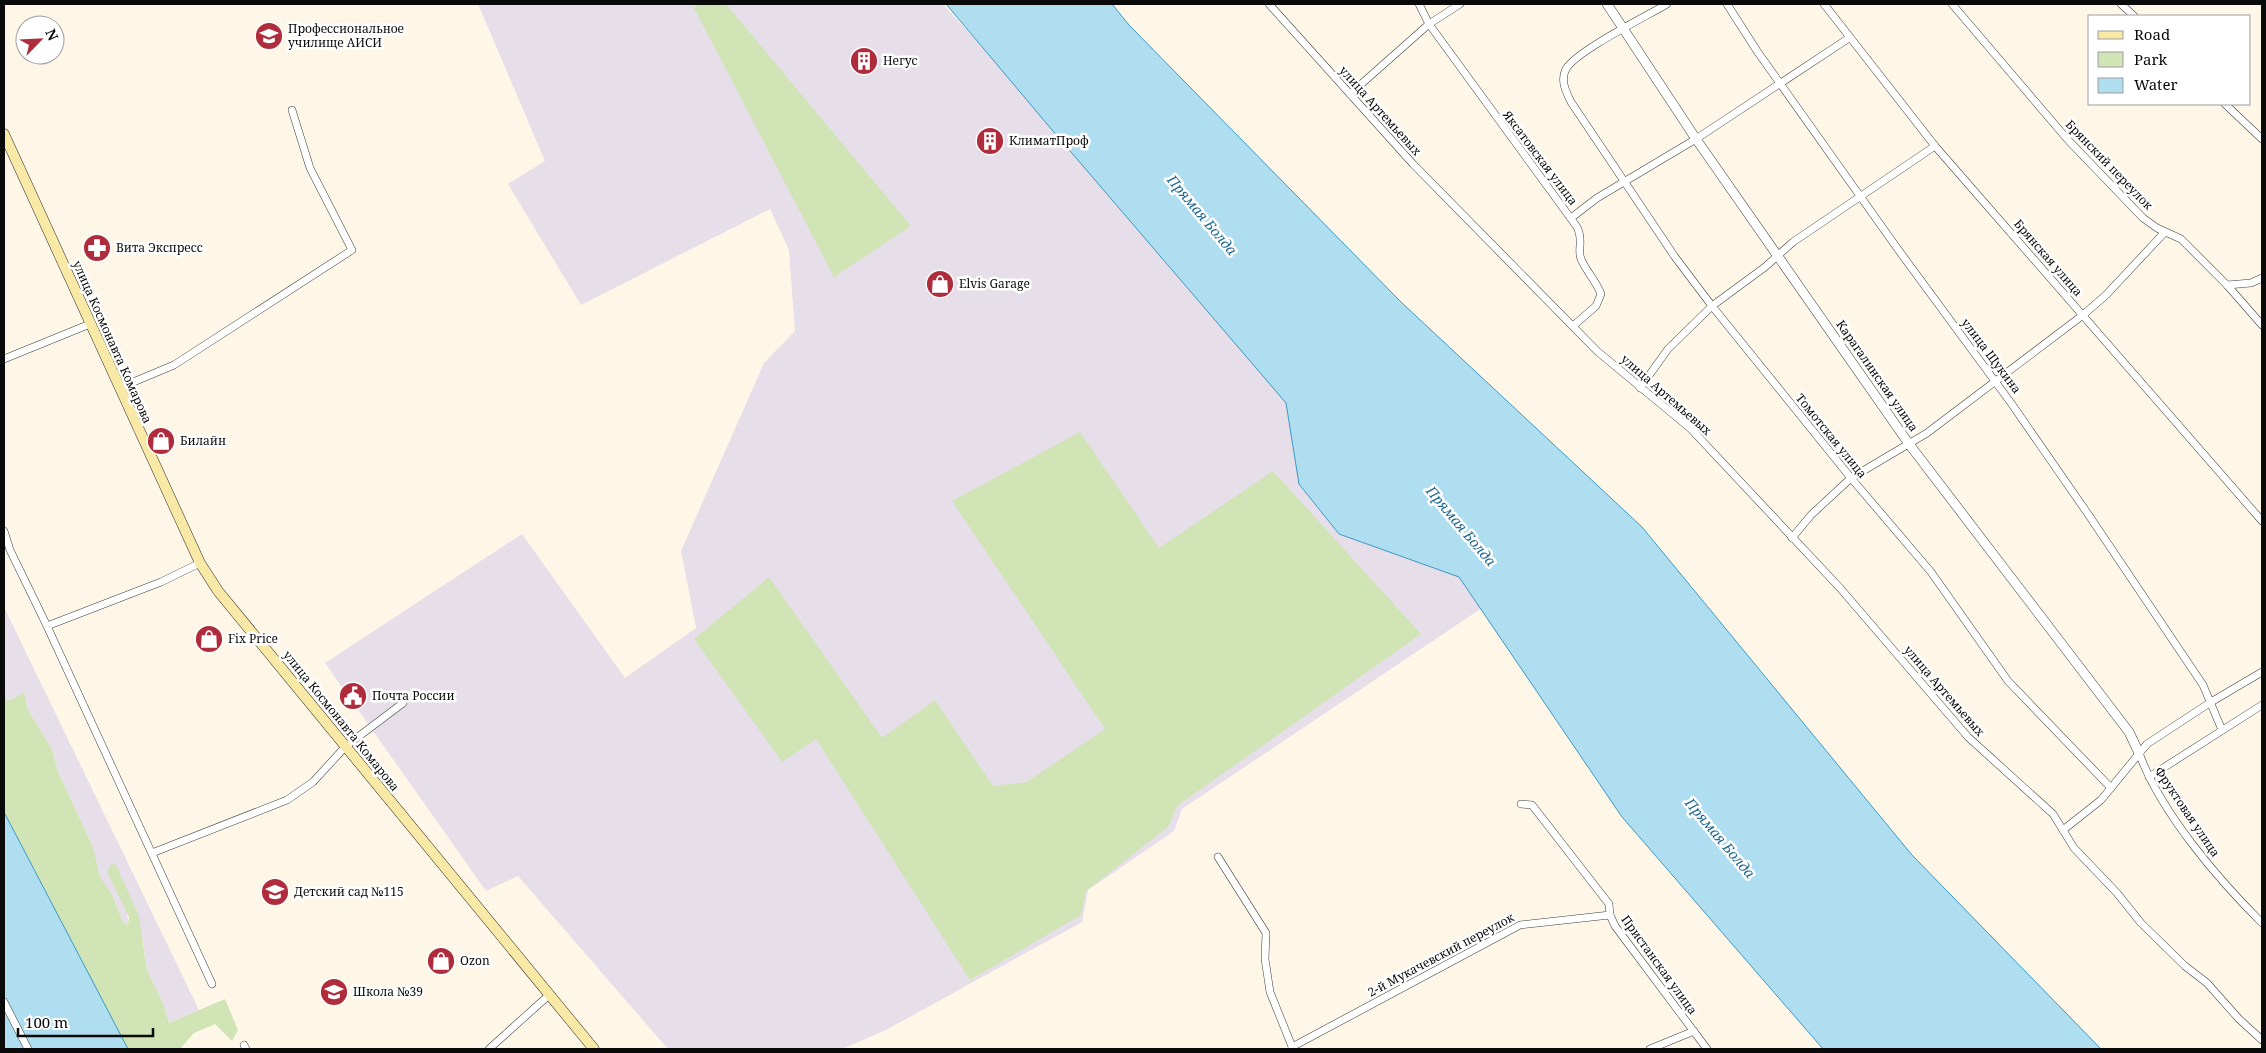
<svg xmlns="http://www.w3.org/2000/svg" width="2266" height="1053" font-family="'Noto Serif',serif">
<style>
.industrial{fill:#e6dee9}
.green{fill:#d1e4b5}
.water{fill:#b0def1;stroke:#3c98c3}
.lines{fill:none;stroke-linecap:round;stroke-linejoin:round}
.minor-casing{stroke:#3d3d3d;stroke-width:8}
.tertiary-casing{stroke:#3d3d3d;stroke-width:10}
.secondary-casing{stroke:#2c2c2c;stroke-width:11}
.minor{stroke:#fff;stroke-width:7}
.tertiary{stroke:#fff;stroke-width:9}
.secondary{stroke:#f9e9a7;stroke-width:10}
.labels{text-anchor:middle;stroke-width:5;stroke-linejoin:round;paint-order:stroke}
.poi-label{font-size:12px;fill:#0a0a0a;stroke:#fff;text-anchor:start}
.street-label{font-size:12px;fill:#0a0a0a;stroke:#fff}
.water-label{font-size:14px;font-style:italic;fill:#1d6891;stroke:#fff}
</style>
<rect width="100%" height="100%" fill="#fef7e8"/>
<!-- industrial -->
<g class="industrial">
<polygon points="478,4 943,4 1488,604 1182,809 1174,831 1088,890 1082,922 886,1030 842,1049 668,1049 518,876 486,891 325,663 522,534 625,678 696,628 681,551 764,363 795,331 789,250 770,209 581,305 508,184 545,161"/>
<polygon points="4,607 199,1010 169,1023 163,1003 147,970 143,939 107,872 127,910 128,924 123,923 113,896 100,878 93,847 58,772 52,749 28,710 24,693 13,699 4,700"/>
</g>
<!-- green -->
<g class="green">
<polygon points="698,4 726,4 911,226 834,277 694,8"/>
<polygon points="1080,432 1159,548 1273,471 1421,634 1177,806 1168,827 1086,891 1081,915 970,980 816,739 782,762 694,639 769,577 882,738 935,700 993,786 1027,782 1105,729 952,501"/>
<polygon points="24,692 28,710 52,749 58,772 93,847 100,877 113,896 123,923 128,924 129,917 107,872 111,864 116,865 139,916 147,970 163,1003 169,1023 225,999 238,1030 232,1041 215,1024 194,1033 180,1049 128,1049 4,812 4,700 13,699"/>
</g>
<!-- water -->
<g class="water">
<polygon points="946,4 1112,4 1129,25 1401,302 1642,527 1912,855 2101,1049 1823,1049 1622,817 1459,577 1339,534 1299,484 1286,403 1047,124"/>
<polygon points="4,812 128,1049 4,1049"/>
</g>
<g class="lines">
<defs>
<g id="minor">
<polyline points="1269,4 1413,164 1597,351 1691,429 1840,588 1968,737 2053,814 2074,848 2117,893 2141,923 2185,966 2207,983 2239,1019 2262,1040"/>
<path d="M1419,4L1429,24L1577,227C1584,241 1577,249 1581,259C1586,271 1596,281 1601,294L1596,306L1573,326"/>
<path d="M1667,4C1647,16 1576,51 1566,69C1560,80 1566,92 1571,102L1675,257L1712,306L1851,478L1931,572L2008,681L2111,788"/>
<polyline points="1727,4 1757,51 1897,248 2011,403 2088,514 2203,685 2222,730"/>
<polyline points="1824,4 1935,146 2262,521"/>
<polyline points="1952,4 2068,140 2143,218 2157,228 2181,239 2227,285 2262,325"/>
<polyline points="2121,4 2134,16"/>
<polyline points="1350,94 1429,24 1460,4"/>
<polyline points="2225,104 2262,139"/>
<polyline points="1571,218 1597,198 1696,139 1849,38"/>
<polyline points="2227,285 2251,283 2262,278"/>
<polyline points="4,359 90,324"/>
<polyline points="119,388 174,365 352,250 310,168 292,110"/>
<polyline points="1640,388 1668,349 1712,306 1765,267 1793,242 1935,146"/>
<polyline points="4,531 10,550 47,626"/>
<polyline points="1792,538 1811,515 1851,478 1927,433 2083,315 2106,295 2165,232"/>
<polyline points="200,563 161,582 47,626 212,984"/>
<path d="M2139,753C2161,813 2218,879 2262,923"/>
<polyline points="2149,777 2262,705"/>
<polyline points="1521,804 1532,805 1609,904 1610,915 1615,926 1707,1049"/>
<polyline points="2063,830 2101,800 2147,744 2211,702 2262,672"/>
<polyline points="152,853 287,800 313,782 346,746 403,703"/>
<polyline points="1218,857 1266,933 1265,959 1270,992 1293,1049"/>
<polyline points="4,1002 28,1049"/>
<polyline points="244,1045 246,1049"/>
<polyline points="1292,1047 1520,925 1610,915"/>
<polyline points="489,1049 549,995"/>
<polyline points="1650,1049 1694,1031"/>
</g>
<polyline id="tertiary" points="1607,4 1696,139 1909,444 2129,732 2139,753"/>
<polyline id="secondary" points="4,134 200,563 218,591 594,1049"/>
</defs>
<!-- minor casing -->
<use href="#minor" class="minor-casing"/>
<!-- tertiary casing -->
<use href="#tertiary" class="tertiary-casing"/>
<!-- secondary casing -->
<use href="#secondary" class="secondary-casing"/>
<!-- minor -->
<use href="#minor" class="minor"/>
<!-- tertiary -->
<use href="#tertiary" class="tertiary"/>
<!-- secondary -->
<use href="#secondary" class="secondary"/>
</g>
<!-- icons -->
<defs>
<symbol id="university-disc" viewBox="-11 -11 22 22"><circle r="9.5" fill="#af2c3d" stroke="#fff"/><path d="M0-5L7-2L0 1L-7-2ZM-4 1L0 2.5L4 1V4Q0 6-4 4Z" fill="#fff"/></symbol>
<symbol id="building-disc" viewBox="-11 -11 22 22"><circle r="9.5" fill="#af2c3d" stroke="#fff"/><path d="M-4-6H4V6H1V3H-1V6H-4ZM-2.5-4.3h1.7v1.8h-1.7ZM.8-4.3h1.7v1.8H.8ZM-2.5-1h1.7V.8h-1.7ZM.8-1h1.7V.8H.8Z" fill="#fff"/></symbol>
<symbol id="pharmacy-disc" viewBox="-11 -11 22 22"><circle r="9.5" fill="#af2c3d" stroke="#fff"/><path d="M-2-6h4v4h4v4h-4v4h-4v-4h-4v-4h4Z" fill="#fff"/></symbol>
<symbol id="shop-disc" viewBox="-11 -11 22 22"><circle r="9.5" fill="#af2c3d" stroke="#fff"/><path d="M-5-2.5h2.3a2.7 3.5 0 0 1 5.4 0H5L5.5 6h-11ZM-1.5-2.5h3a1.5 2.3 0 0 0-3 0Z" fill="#fff"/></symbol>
<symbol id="civic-disc" viewBox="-11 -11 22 22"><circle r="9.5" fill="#af2c3d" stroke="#fff"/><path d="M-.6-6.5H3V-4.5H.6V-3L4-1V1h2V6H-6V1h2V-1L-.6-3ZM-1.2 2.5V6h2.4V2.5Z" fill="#fff"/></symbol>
<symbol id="school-disc" viewBox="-11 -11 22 22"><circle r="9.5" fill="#af2c3d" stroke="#fff"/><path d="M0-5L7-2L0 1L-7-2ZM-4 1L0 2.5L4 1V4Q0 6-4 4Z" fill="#fff"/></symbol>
</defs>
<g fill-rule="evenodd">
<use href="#university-disc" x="253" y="20" width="32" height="32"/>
<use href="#building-disc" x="848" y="45" width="32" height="32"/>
<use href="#building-disc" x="974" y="125" width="32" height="32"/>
<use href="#pharmacy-disc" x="81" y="232" width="32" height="32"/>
<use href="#shop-disc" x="924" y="268" width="32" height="32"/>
<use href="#shop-disc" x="145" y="425" width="32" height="32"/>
<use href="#shop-disc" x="193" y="623" width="32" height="32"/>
<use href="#civic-disc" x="337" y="680" width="32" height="32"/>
<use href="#school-disc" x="259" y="876" width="32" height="32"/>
<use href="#shop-disc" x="425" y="945" width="32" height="32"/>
<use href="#school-disc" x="318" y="976" width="32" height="32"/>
</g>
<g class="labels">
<!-- poi labels -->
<g class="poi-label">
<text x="288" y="33">Профессиональное<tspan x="288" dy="14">училище АИСИ</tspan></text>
<text x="883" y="65">Негус</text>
<text x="1009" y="145">КлиматПроф</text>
<text x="116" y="252">Вита Экспресс</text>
<text x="959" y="288">Elvis Garage</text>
<text x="180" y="445">Билайн</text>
<text x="228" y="643">Fix Price</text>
<text x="372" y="700">Почта России</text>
<text x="294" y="896">Детский сад №115</text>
<text x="460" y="965">Ozon</text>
<text x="353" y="996">Школа №39</text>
</g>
<!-- street labels -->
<g class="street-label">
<text transform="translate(1380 111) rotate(48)" y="4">улица Артемьевых</text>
<text transform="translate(1540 158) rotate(53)" y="4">Яксатовская улица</text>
<text transform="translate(2109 165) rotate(46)" y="4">Брянский переулок</text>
<text transform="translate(2048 258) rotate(49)" y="4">Брянская улица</text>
<text transform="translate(112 342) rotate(66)" y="4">улица Космонавта Комарова</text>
<text transform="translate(1991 356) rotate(53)" y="4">улица Щукина</text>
<text transform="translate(1877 376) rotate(55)" y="4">Карагалинская улица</text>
<text transform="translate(1666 395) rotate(41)" y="4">улица Артемьевых</text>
<text transform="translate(1831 436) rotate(51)" y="4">Томотская улица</text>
<text transform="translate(1944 691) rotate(49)" y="4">улица Артемьевых</text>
<text transform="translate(341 721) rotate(51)" y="4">улица Космонавта Комарова</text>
<text transform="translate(2187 812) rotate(56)" y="4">Фруктовая улица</text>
<text transform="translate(1441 955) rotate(-28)" y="4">2-й Мукачевский переулок</text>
<text transform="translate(1659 965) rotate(54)" y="4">Пристанская улица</text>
</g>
<!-- water labels -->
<g class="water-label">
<text transform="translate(1202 215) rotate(50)" y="5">Прямая Болда</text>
<text transform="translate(1461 526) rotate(50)" y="5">Прямая Болда</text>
<text transform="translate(1720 838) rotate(50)" y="5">Прямая Болда</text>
</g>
</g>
<!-- border -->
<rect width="2266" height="1053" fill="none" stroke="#0a0a0a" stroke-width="10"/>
<!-- legend -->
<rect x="2088" y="15" width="162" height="90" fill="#ffffff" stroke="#9d9d9d"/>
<rect x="2098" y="31" width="25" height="8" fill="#f9e9a7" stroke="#9d9d9d"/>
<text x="2134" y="40" font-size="15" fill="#0a0a0a">Road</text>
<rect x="2098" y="52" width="25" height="15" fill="#d1e4b5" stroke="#9d9d9d"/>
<text x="2134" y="65" font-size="15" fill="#0a0a0a">Park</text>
<rect x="2098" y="78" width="25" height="15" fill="#b0def1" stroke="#9d9d9d"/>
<text x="2134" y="90" font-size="15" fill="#0a0a0a">Water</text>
<!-- north arrow -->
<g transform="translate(40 40) rotate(66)"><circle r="24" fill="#ffffff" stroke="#9d9d9d"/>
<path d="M0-4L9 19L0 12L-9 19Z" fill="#af2c3d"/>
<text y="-8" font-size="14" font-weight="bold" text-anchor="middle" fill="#0a0a0a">N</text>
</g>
<!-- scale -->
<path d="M18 1028v8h135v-8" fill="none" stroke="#0a0a0a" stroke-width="2.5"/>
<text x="25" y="1028" font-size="15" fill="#0a0a0a" stroke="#ffffff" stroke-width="4" paint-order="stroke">100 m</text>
</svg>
